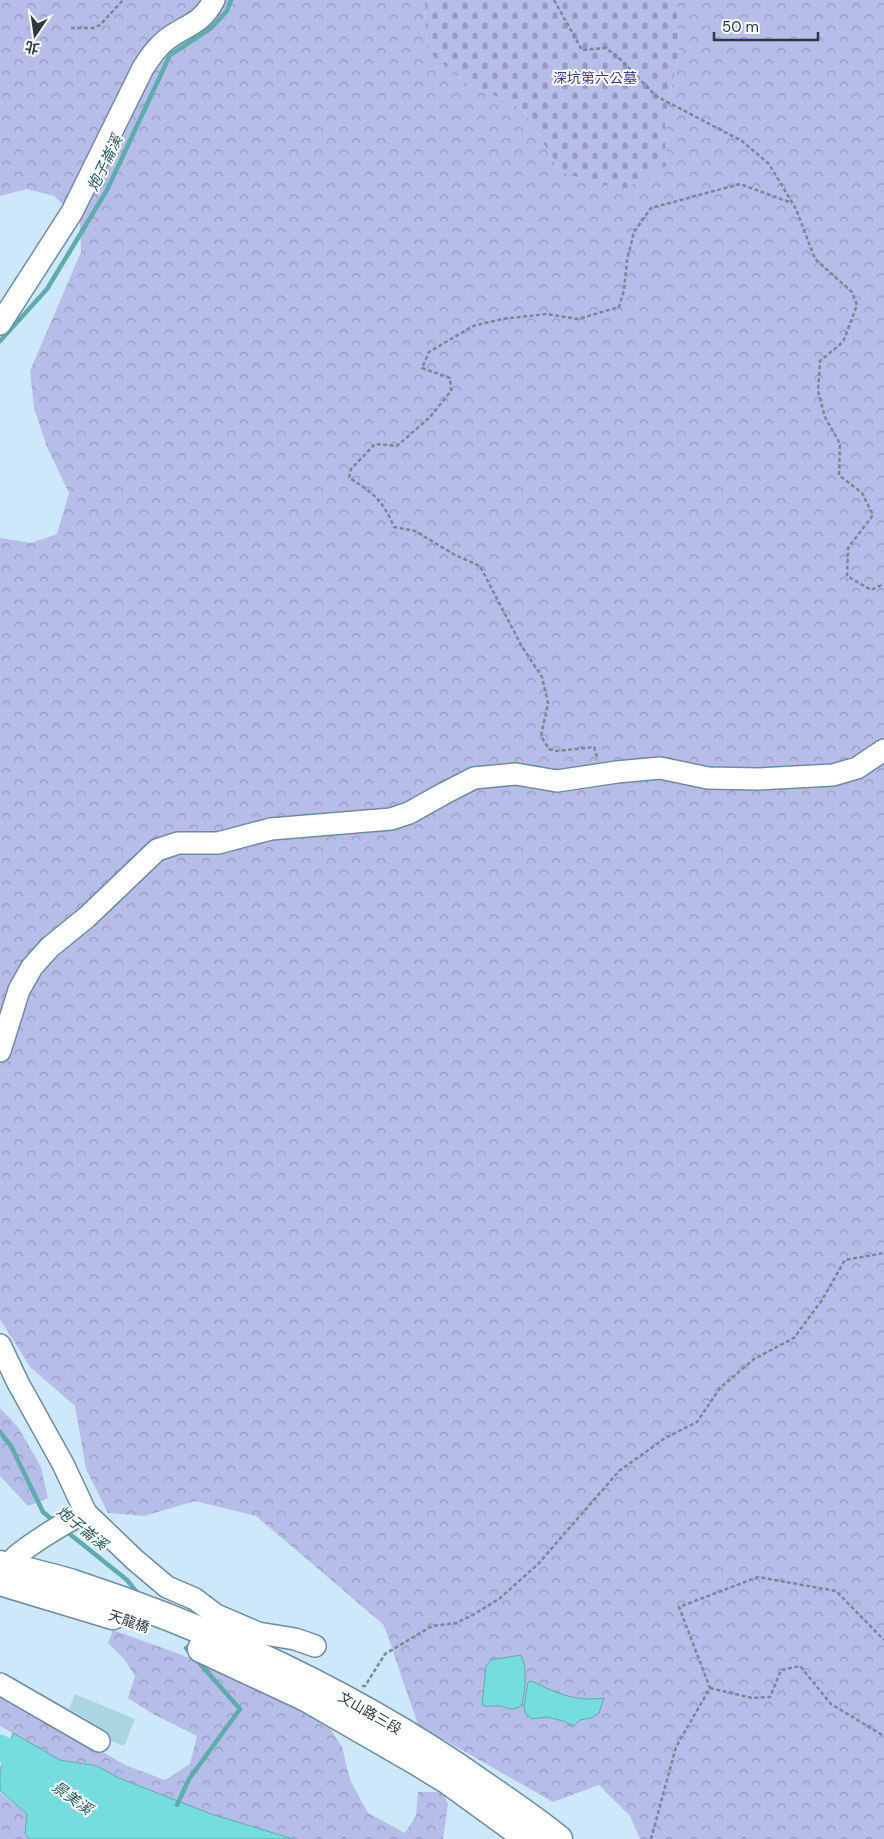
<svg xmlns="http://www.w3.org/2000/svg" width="884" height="1839" font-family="'DM Sans','Noto Sans TC',sans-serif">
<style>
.forest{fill:url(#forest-crowns)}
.cemetery{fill:url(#cemetery-stones)}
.water{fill:#75dddd;stroke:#5facae}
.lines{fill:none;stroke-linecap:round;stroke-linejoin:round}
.stream{stroke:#5facae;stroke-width:4.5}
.river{stroke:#75dddd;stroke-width:25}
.building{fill:#abd5e0}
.minor-casing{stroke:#6d8ca1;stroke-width:24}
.major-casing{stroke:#6d8ca1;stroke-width:29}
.path{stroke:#768a97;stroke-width:2.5;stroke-dasharray:4 2.5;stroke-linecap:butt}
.minor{stroke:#fff;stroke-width:21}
.major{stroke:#fff;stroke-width:26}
.labels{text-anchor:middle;stroke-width:4;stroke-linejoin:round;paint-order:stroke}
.park-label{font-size:14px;fill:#3a3a88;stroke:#fff}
.street-label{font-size:14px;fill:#2b3941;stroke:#fff}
.water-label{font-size:15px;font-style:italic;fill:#285757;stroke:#fff}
</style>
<defs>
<pattern id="forest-crowns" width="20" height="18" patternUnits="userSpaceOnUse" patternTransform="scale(1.25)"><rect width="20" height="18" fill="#b7bde9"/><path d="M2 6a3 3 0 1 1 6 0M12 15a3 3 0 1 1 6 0" fill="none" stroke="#959bbe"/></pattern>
<pattern id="cemetery-stones" width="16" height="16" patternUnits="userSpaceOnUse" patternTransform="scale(1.25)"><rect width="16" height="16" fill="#b7bde9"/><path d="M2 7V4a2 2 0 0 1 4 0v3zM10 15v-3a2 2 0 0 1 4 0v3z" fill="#959bbe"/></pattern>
</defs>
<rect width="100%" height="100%" fill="#cde8fa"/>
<!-- forest -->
<g class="forest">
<polygon points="0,0 425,0 427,51 466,83 522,108 561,172 666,166 665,120 679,49 677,0 884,0 884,1839 640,1839 630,1816 599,1785 553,1802 418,1725 384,1625 256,1516 195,1501 144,1516 108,1513 86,1469 75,1406 30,1367 0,1319 0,538 31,543 57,534 69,493 47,447 34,408 30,371 81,252 80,221 54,196 27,189 0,196"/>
<polygon points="0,1408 18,1427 41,1467 48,1498 28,1506 0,1476"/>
<polygon points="113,1630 174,1652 263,1687 322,1716 342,1747 350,1780 368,1813 405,1833 416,1816 418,1792 442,1792 448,1804 443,1839 293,1839 211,1814 119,1778 97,1766 60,1760 0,1726 0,1692 125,1765 165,1780 190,1764 197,1736 153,1714 128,1698 135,1676 124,1659 108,1643"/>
<polygon points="0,1793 27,1814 25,1833 29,1839 0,1839"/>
</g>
<!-- cemetery -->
<polygon class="cemetery" points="425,0 677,0 679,49 665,120 666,166 621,190 561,172 522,108 466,83 427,51"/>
<!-- water -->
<g class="water">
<path d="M521,1655C528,1671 525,1688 522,1705C511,1713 508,1707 499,1706C492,1705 489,1708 482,1705L486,1666L491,1660Z"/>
<path d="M531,1681C557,1693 574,1702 604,1698L599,1713L591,1718L580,1720L574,1726L563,1721L547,1717L532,1719L525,1713L524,1707L528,1682Z"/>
<polygon points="13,1733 60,1760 97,1766 119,1778 211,1814 293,1839 29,1839 25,1833 27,1814 0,1791 0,1770"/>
</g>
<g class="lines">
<!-- stream -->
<g class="stream">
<polyline points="0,341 47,289 107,190 170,55 211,28 227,11 231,0"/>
<polyline points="0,1432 11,1446 43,1512 54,1521"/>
<polyline points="66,1531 127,1580 139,1595"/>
<polyline points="177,1805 189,1779 240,1709 186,1648"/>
</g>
<!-- river -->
<polyline class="river" points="0,1747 35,1771"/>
</g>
<!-- building -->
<polygon class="building" points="75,1694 135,1719 124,1746 111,1741 110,1734 105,1730 69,1709"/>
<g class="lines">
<defs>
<g id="minor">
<path d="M0,324L72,212L143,68C150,57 156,48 166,40C185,25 201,25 214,0"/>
<polyline points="0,1051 19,990 32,967 50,947 87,917 157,850 178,843 218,843 271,829 391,819 409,813 443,794 474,778 516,774 557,781 617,772 660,768 708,778 759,779 833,775 857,768 884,750"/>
<path d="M0,1345L18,1383L63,1464L86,1513C71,1518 14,1553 7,1566C5,1569 5,1574 4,1578"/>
<polyline points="86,1513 135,1560 167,1587 195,1599 216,1615 258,1633 295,1639 315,1646"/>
<polyline points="0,1684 99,1741"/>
</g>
<g id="major">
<path d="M0,1564C24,1570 49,1576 73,1583C219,1631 360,1697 486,1786C510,1803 536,1820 559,1839"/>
<polyline points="0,1582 113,1616"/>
<polyline points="201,1649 306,1698 417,1762 448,1781 528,1839"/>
</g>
</defs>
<!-- minor casing -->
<use href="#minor" class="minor-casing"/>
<!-- major casing -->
<use href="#major" class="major-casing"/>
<!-- path -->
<g class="path">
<polyline points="554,0 582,50 606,48 620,59 656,96 742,141 769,164 796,209 815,259 852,292 857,305 843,342 820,361 818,391 825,417 840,444 839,475 862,493 873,515 848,548 847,576 871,590 884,584"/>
<polyline points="71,28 93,28 100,25 123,0"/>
<path d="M597,757L594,747L557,751L549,749L541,736L548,703L542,677L521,645L480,566L455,555L415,531L394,527C384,502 372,491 349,478L351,469L375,444L397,446L430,417L451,391L450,378L422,368L429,352L473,326L502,319L546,314L578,319L619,307L624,290L627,260L634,232L651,208L740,184L792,203"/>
<polyline points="362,1686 365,1686 385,1654 432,1626 456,1623 471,1616 499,1599 538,1564 619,1471 665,1438 697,1422 720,1388 754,1359 794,1338 822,1300 845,1260 884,1253"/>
<polyline points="710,1688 752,1698 770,1697 781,1670 800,1666 831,1704 884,1736"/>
<polyline points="651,1839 676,1747 710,1688 679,1607 758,1577 836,1591 884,1640"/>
</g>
<!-- minor -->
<use href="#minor" class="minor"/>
<!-- major -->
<use href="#major" class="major"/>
</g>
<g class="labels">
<!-- park labels -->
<g class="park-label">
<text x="595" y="83">深坑第六公墓</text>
</g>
<!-- street labels -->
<g class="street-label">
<text transform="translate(129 1621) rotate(19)" y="5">天龍橋</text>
<text transform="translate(370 1713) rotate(30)" y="5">文山路三段</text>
</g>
<!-- water labels -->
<g class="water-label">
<text transform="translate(105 163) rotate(-64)" y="5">炮子崙溪</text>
<text transform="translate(82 1528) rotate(39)" y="5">炮子崙溪</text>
<text transform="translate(72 1798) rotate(36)" y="5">景美溪</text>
</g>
</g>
<!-- north arrow -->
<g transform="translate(35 35) rotate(193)" stroke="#ffffff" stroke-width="4" paint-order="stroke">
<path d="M0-4L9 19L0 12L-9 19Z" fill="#2b3941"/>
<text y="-8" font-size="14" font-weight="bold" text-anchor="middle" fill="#2b3941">北</text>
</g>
<!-- scale -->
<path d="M714 32v8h104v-8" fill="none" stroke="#2b3941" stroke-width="2.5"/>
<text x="722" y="32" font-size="15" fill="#2b3941" stroke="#ffffff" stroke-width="4" paint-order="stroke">50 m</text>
</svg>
